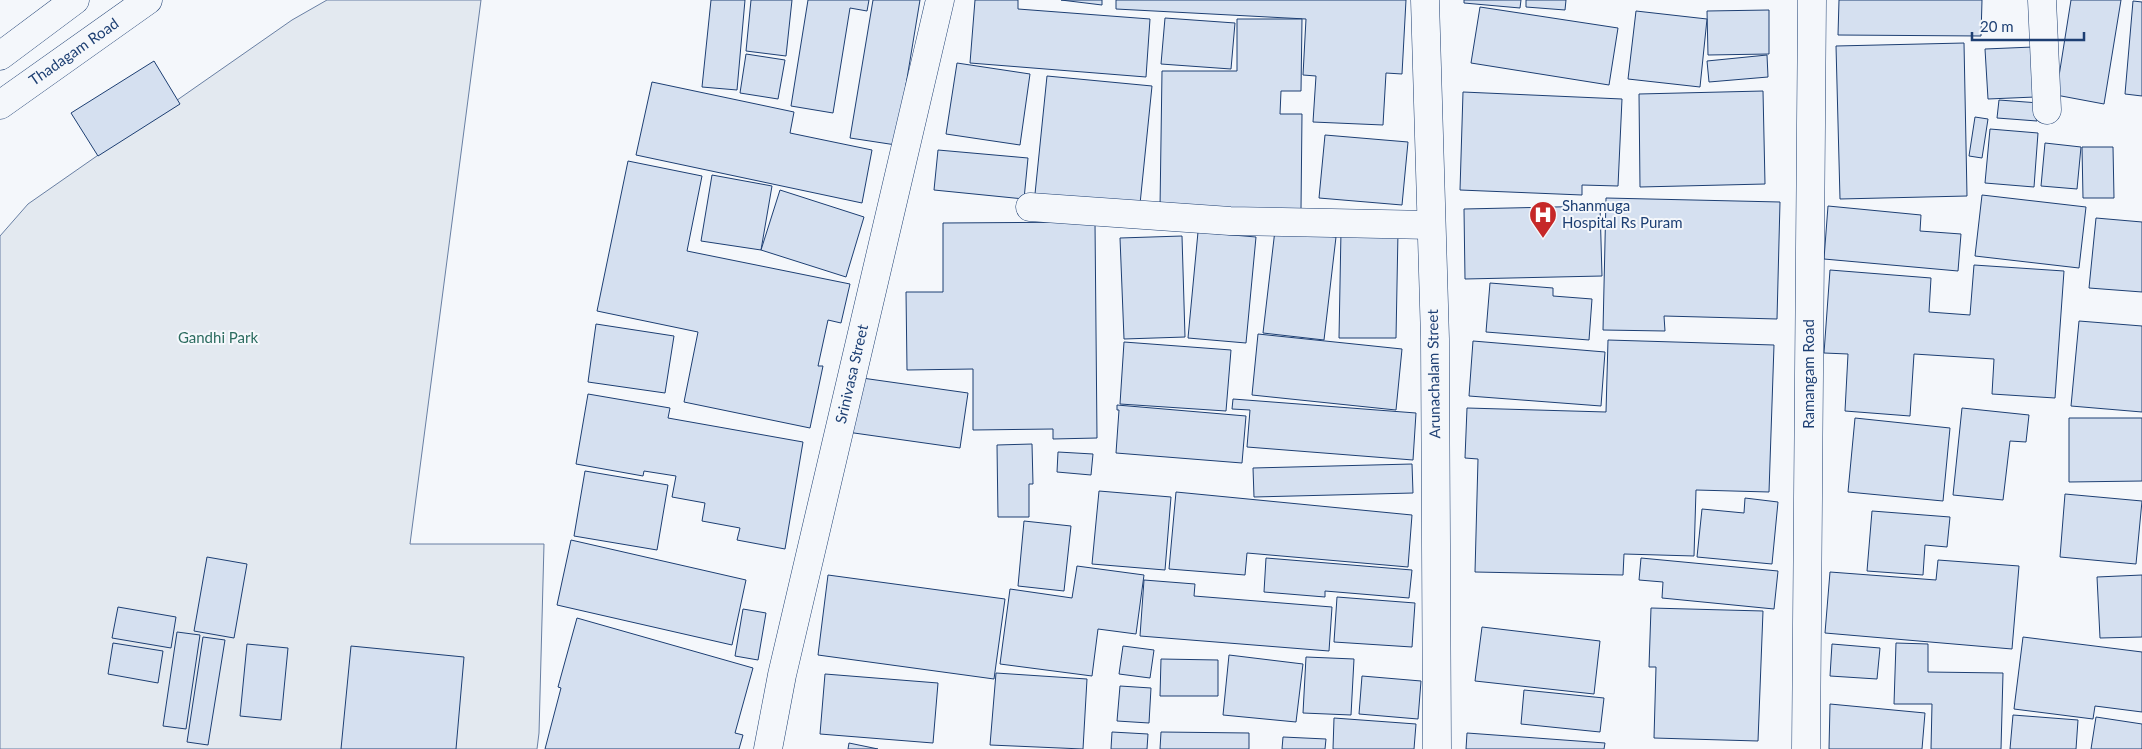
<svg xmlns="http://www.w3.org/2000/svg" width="2142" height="749" font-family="Lato,sans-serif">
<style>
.green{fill:#e3e9f0;stroke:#687fa3}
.building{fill:#d5e0f0;stroke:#1d3f73}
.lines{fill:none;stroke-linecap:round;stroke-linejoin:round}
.minor-casing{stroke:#1d3f73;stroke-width:29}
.primary-casing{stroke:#1d3f73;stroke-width:29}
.minor{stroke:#f4f7fb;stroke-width:28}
.primary{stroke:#f4f7fb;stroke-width:28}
.labels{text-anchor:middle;stroke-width:4;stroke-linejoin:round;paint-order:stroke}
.street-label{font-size:15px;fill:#1d3f73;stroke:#f4f7fb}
.poi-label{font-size:15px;fill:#1d3f73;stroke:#f4f7fb;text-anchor:start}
.park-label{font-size:15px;fill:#2c6c60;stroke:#f4f7fb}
</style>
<rect width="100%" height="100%" fill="#f4f7fb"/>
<!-- green -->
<polygon class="green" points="327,0 481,0 410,544 544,544 539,733 537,749 0,749 0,236 28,204 292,20"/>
<!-- building -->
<g class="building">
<polygon points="711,0 745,0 737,90 702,87"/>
<polygon points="751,0 792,0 786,56 746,51"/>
<polygon points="808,0 869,0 867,11 850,8 833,113 791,106"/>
<polygon points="873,0 920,0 896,145 850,138"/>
<polygon points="975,0 1018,0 1018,9 1150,19 1146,77 970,63"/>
<polygon points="1061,0 1102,0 1102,5"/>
<polygon points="1116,0 1406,0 1402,74 1386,73 1383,125 1313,122 1316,76 1303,75 1306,19 1116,9"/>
<polygon points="1464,0 1521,0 1520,8 1464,3"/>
<polygon points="1526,0 1566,0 1565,10 1526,7"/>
<polygon points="1839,0 1982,0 1981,36 1838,35"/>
<polygon points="2071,0 2121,0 2104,104 2056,95"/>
<polygon points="2133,1 2142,2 2142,96 2125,94"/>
<polygon points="1480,7 1618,28 1609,85 1471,63"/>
<polygon points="1769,10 1769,54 1708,55 1707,11"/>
<polygon points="1636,11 1707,19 1700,87 1628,79"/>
<polygon points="1165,18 1235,23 1231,69 1161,64"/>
<polygon points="1237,19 1302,19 1301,91 1281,91 1280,114 1302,114 1301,209 1160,208 1162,71 1237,71"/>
<polygon points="1964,43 1967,196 1840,199 1836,46"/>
<polygon points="2033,47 2035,97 1988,99 1985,49"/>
<polygon points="746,54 785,60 778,99 740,93"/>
<polygon points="1767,55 1768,77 1709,82 1707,61"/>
<polygon points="154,61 180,104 98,156 71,113"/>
<polygon points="957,63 1030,74 1020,145 946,134"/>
<polygon points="1047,76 1152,86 1140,204 1035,194"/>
<polygon points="652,82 794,112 790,133 872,150 862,203 636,155"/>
<polygon points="1763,91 1765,184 1640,187 1639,94"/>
<polygon points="1463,92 1622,99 1618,186 1582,185 1582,195 1460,190"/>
<polygon points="1999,100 2039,103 2037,121 1997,118"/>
<polygon points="1975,117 1988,119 1982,158 1969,156"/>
<polygon points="1990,129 2038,133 2034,187 1985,183"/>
<polygon points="1325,135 1408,142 1402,205 1319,198"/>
<polygon points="2045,143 2081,147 2077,189 2041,186"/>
<polygon points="2082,147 2113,147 2114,198 2083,198"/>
<polygon points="938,150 1028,158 1024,199 934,190"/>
<polygon points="628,161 702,176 687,251 850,284 841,323 828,320 818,366 823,366 810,428 684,402 698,332 597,311"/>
<polygon points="712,175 772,186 761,250 701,241"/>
<polygon points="780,190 864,217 846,277 761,250"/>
<polygon points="1982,195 2086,207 2079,268 1975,256"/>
<polygon points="1606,198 1780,202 1777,319 1664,316 1665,331 1603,330"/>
<polygon points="1600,206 1602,276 1465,279 1464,209"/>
<polygon points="1828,206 1921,215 1920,231 1961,234 1958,271 1824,259"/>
<polygon points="2096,218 2142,222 2142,292 2089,288"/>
<polygon points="1095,222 1097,438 1053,439 1053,429 973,430 973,369 907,370 906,292 943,292 943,223"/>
<polygon points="1275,230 1336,237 1324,340 1263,333"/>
<polygon points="1341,231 1398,232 1396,338 1339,338"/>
<polygon points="1198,232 1256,237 1246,343 1188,338"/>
<polygon points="1182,236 1185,337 1124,339 1120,238"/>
<polygon points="1974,265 2064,271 2055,398 1992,394 1994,359 1914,354 1910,416 1845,411 1848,354 1824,353 1830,270 1931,278 1929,312 1970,315"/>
<polygon points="1490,283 1553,288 1553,296 1592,299 1589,340 1486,332"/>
<polygon points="2079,321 2142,326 2142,412 2071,406"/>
<polygon points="596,324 674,336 665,393 588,382"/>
<polygon points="1258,334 1402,349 1396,410 1252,395"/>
<polygon points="1608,340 1774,345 1769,492 1696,490 1694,556 1624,554 1623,575 1475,572 1478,459 1465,458 1467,408 1606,412"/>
<polygon points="1473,341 1605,352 1601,406 1469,396"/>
<polygon points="1124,342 1231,350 1226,411 1120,404"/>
<polygon points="855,377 968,393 960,448 847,432"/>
<polygon points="588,394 670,408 668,418 803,442 785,549 737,540 740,528 702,521 705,503 672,497 676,476 644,471 643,476 576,464"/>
<polygon points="1233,399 1416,413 1413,460 1247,447 1250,410 1232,409"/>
<polygon points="1117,405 1246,416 1242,463 1116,453 1119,410 1117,410"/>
<polygon points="1962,408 2029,415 2026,442 2010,441 2003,500 1953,495"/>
<polygon points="1855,418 1950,428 1943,501 1848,492"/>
<polygon points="2069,418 2142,418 2142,481 2069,482"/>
<polygon points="1032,444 1033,484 1029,484 1029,517 998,517 997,445"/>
<polygon points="1058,452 1093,454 1091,475 1057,472"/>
<polygon points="1412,464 1413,493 1254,497 1253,468"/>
<polygon points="585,471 668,485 657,550 574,536"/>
<polygon points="1099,491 1171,497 1165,570 1092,564"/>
<polygon points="1176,492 1412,515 1408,567 1247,553 1245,575 1169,569"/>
<polygon points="2065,494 2142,501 2136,564 2060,557"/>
<polygon points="1745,498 1778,502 1772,564 1697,557 1702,509 1744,513"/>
<polygon points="1872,511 1950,517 1947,547 1925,545 1923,575 1867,571"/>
<polygon points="1024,521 1071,526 1064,591 1018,586"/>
<polygon points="571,540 746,580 732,645 557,605"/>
<polygon points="207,557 247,564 234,638 194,631"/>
<polygon points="1266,558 1412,570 1409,598 1325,591 1325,597 1264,592"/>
<polygon points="1641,558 1778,571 1774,609 1662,598 1663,582 1639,580"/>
<polygon points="1938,560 2019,566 2012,649 1825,633 1830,572 1936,580"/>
<polygon points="1077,566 1144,575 1136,634 1098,629 1092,676 1000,664 1010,589 1072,598"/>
<polygon points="828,575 1005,599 994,679 818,655"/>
<polygon points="2142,575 2142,637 2100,638 2097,577"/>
<polygon points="1144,580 1195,584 1194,596 1332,607 1329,651 1140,636"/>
<polygon points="1337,597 1415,603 1412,647 1334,642"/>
<polygon points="118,607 176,617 171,648 112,638"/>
<polygon points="1651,608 1763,611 1758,741 1654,738 1656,667 1649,667"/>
<polygon points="743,609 766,613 758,660 735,656"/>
<polygon points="577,618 753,668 735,733 743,735 739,749 545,749 561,688 558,687"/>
<polygon points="1482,627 1600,641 1594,694 1475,681"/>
<polygon points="177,632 200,635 186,729 163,726"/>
<polygon points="203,637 225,640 208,745 187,742"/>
<polygon points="2023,637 2142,652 2142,712 2095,706 2093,719 2014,709"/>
<polygon points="113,643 163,651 158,683 108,674"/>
<polygon points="1896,643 1928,644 1928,672 2003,673 2001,749 1931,749 1932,704 1894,704"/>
<polygon points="247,644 288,648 281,720 240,716"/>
<polygon points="1832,644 1880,648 1877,679 1830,676"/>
<polygon points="351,646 464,657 456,749 341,749"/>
<polygon points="1123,646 1154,650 1150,678 1119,674"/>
<polygon points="1229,655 1303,664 1296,722 1223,715"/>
<polygon points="1306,657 1354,659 1351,715 1303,713"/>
<polygon points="1161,659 1218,660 1218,696 1160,696"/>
<polygon points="996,673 1087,679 1083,749 990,745"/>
<polygon points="825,674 938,683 933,743 820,734"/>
<polygon points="1362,676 1421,681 1418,719 1359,714"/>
<polygon points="1120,686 1151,688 1149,723 1117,721"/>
<polygon points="1524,690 1604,698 1600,732 1521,724"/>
<polygon points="1830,704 1925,713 1922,749 1829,749"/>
<polygon points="2013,715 2078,720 2076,749 2010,749"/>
<polygon points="2096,717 2142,724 2142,749 2091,749"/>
<polygon points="1334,718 1416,724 1414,749 1333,749"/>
<polygon points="1112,732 1148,734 1147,749 1111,749"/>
<polygon points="1161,732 1249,733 1249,749 1160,749"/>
<polygon points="1467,733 1605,743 1604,749 1466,749"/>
<polygon points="1283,737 1326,739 1325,749 1282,749"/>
<polygon points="849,743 878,749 848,749"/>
</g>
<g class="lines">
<defs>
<g id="minor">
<polyline points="1425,0 1435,339 1437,749"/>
<polyline points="2042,0 2047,110"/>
<polyline points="1030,207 1230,221 1431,225"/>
<polyline points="768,749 782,675 940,0"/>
<polyline points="1806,749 1812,0"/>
</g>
<g id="primary">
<polyline points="0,56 75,0"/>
<polyline points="0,105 148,0"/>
</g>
</defs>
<!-- minor casing -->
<use href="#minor" class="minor-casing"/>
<!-- primary casing -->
<use href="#primary" class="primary-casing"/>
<!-- minor -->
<use href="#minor" class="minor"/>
<!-- primary -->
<use href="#primary" class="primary"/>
</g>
<!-- icons -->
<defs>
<symbol id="hospital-pin" viewBox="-11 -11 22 30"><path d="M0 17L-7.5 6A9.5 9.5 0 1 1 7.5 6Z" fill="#c62828" stroke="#f4f7fb"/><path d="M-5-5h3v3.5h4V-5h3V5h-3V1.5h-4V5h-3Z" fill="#fff"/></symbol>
</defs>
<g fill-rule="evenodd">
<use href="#hospital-pin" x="1527" y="199" width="32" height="43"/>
</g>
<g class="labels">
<!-- street labels -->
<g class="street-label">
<text transform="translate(74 52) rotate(-35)" y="5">Thadagam Road</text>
<text transform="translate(852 374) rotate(-77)" y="5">Srinivasa Street</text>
<text transform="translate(1434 374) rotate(-91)" y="5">Arunachalam Street</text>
<text transform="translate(1809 374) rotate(-90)" y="5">Ramangam Road</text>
</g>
<!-- poi labels -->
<g class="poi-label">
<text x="1562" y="211">Shanmuga<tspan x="1562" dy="17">Hospital Rs Puram</tspan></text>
</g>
<!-- park labels -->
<g class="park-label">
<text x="218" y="343">Gandhi Park</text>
</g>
</g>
<!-- scale -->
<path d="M1972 32v8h112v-8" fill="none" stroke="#1d3f73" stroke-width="2.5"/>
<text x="1980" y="32" font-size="15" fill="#1d3f73" stroke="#f4f7fb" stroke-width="4" paint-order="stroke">20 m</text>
</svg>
